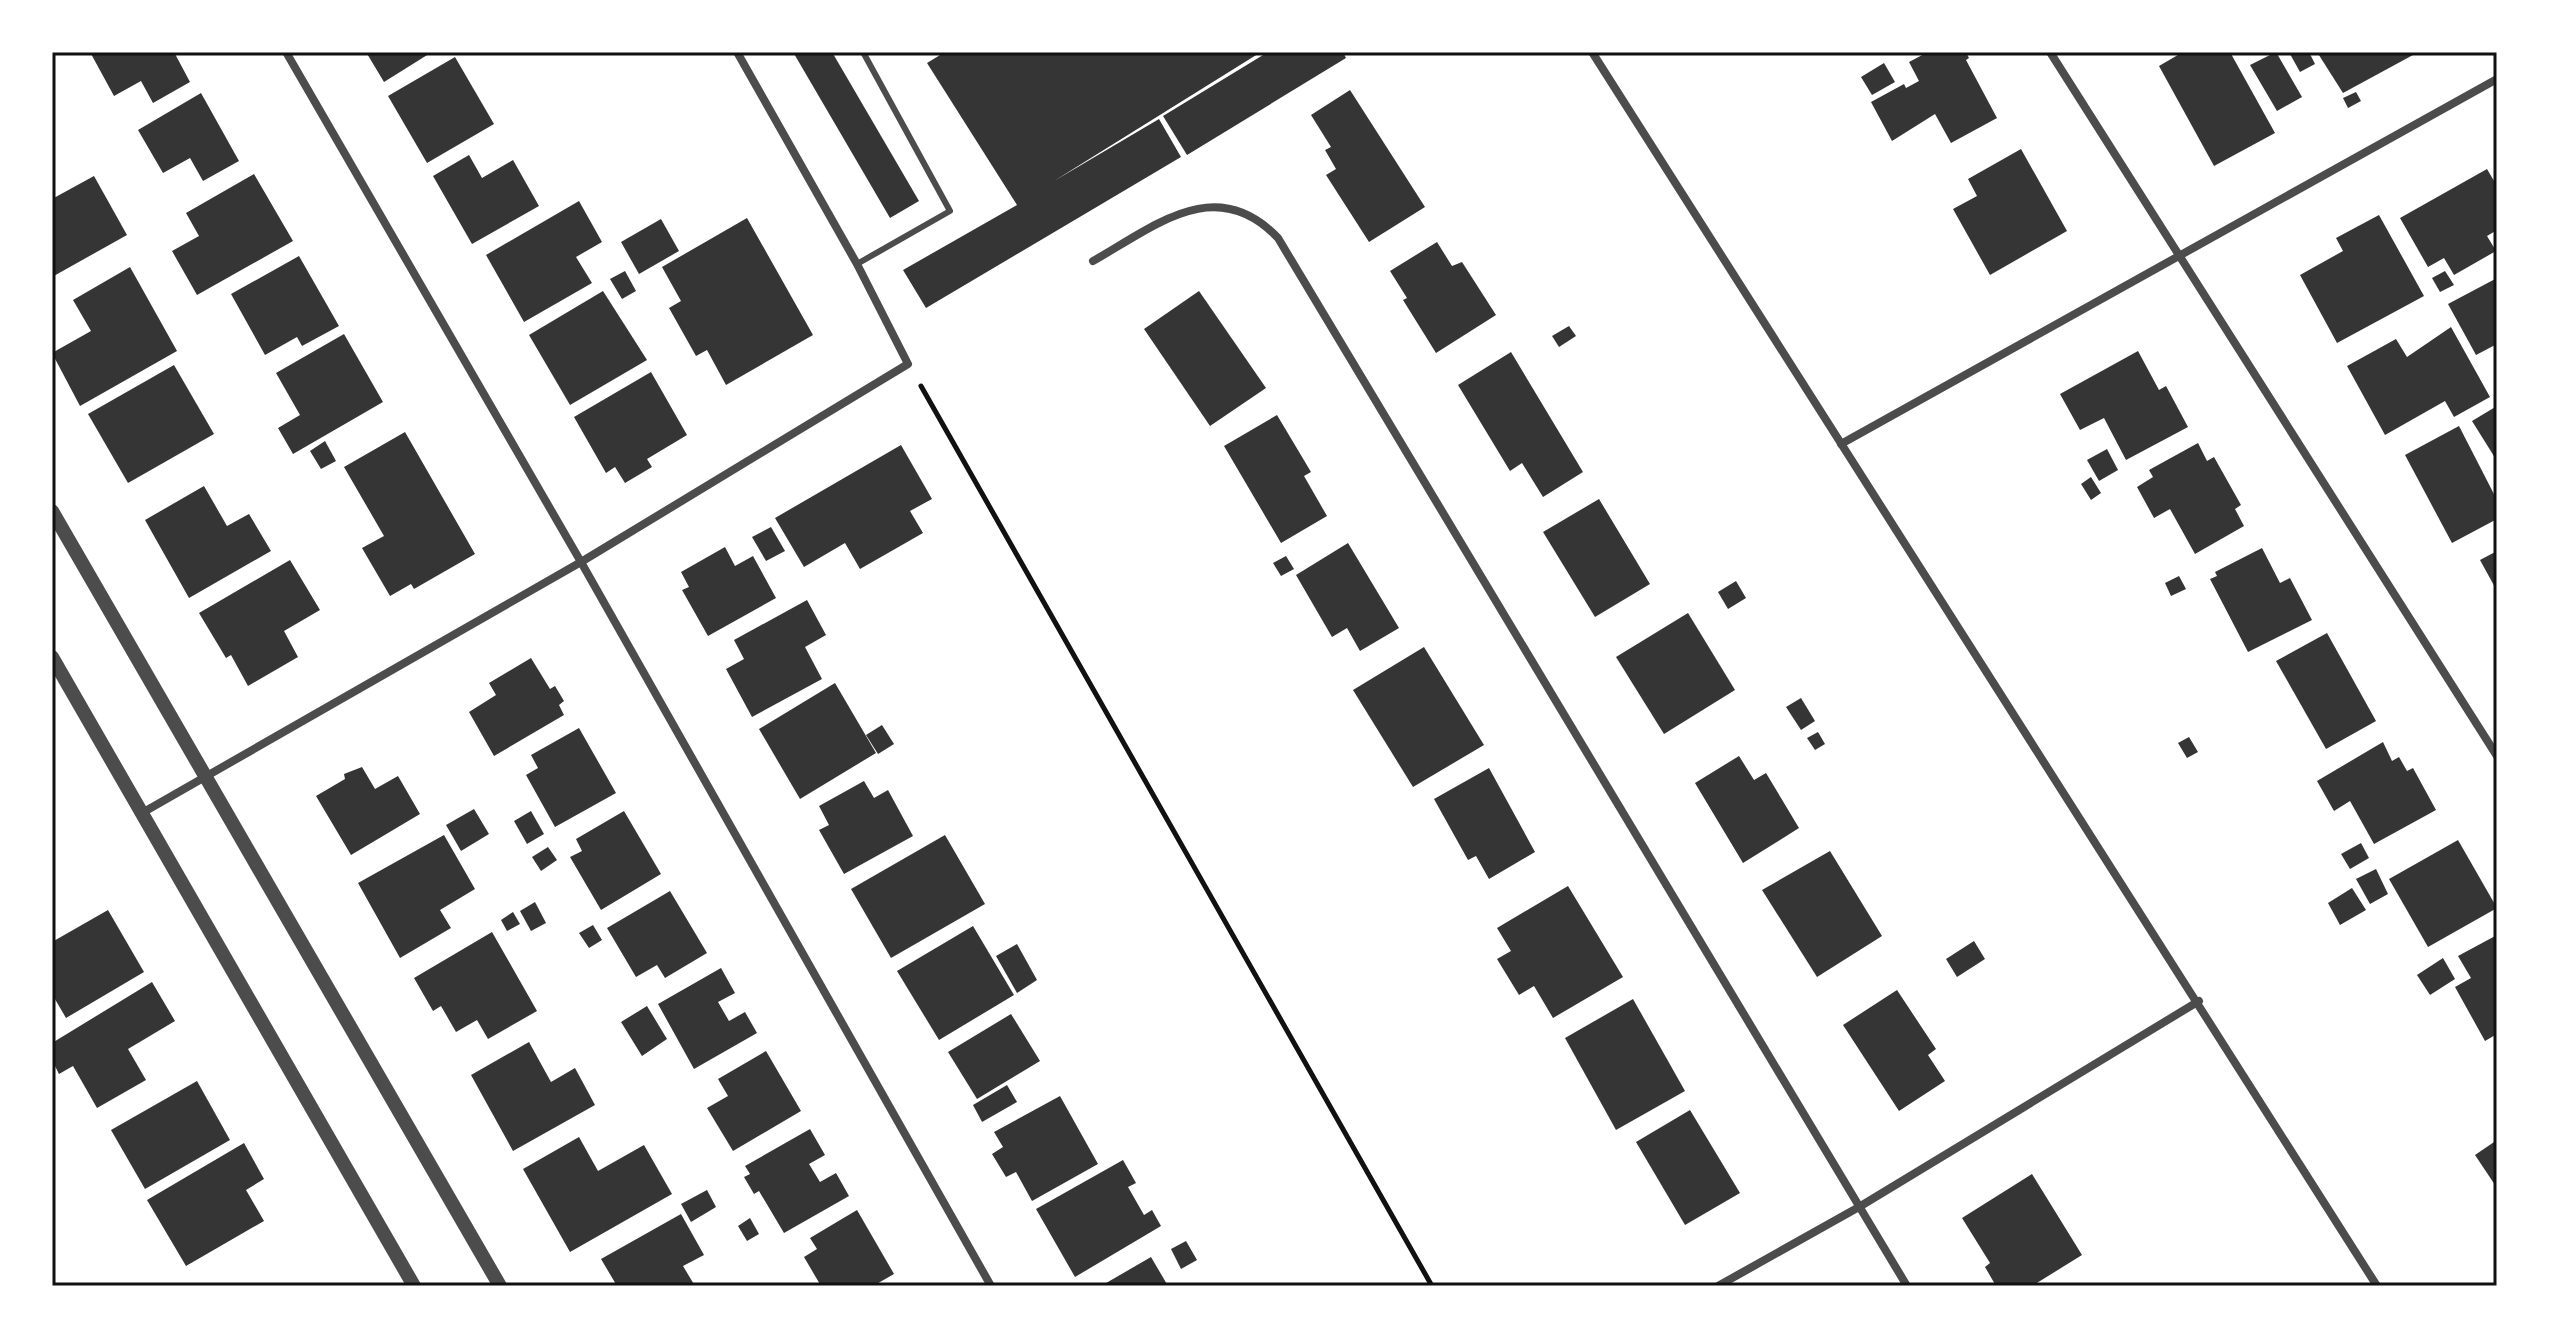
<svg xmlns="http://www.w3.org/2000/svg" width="2549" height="1338" font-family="'Source Serif 4',serif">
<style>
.building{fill:#353535}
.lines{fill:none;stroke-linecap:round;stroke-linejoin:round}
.path{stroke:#111;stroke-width:5}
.service{stroke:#4c4c4c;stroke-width:6}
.minor{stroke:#4c4c4c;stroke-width:8}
.tertiary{stroke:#4c4c4c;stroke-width:14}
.neatline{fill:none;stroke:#111;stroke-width:3}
</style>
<rect width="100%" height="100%" fill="#fff"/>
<!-- building -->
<g class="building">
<polygon points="90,52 174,52 190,82 153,103 141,81 114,96"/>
<polygon points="366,52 432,52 384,82"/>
<polygon points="793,52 832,52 919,201 890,218"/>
<polygon points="945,52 1261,52 1054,181 1159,119 1181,157 926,308 903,270 1017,205 927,63"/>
<polygon points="1268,52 1343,52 1346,58 1187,155 1163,116"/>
<polygon points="1928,52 1966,52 1969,58 1966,60 1997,118 1951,143 1935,114 1892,141 1871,102 1904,84 1906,88 1919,81 1909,62"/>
<polygon points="2183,52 2230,52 2275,133 2214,166 2159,66"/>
<polygon points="2276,52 2302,97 2277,111 2250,65"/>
<polygon points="2293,52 2309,52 2315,64 2300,72 2290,54"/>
<polygon points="2317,52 2412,52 2413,55 2343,93"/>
<polygon points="455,57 494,124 427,163 388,96"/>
<polygon points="1884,63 1895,82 1872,95 1861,77"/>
<polygon points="1350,90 1425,207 1369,242 1326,175 1336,169 1325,150 1331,147 1311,115"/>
<polygon points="2356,92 2361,101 2348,108 2343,98"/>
<polygon points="201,93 239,161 203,181 190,158 163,173 138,130"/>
<polygon points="2021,149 2067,231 1990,275 1953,209 1977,196 1968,179"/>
<polygon points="469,155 482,178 513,160 539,206 472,244 433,176"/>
<polygon points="2487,169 2497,186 2497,230 2487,236 2496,251 2454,275 2444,258 2428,267 2400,218"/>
<polygon points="254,174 293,241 197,295 172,251 199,236 186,213"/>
<polygon points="94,176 127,235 52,277 52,199"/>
<polygon points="579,201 602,242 576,257 592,283 524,322 486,255"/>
<polygon points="2379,215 2424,296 2337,343 2300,275 2343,251 2336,238"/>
<polygon points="747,218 813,335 726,385 707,350 696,356 669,308 681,301 662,267"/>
<polygon points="661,219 679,251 639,274 621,242"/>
<polygon points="1437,242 1452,266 1462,262 1496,315 1436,353 1403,300 1407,298 1390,271"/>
<polygon points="299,256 339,326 302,346 297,337 265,355 231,294"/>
<polygon points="130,267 177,351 80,406 52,353 91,331 73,300"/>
<polygon points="625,271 636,291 622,299 610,279"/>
<polygon points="2445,271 2454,285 2440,292 2432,278"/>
<polygon points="2497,278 2497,344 2476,355 2448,304"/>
<polygon points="603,291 647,360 570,405 529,335"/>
<polygon points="1199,291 1266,388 1210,426 1144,329"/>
<polygon points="1569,326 1576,336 1559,347 1552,336"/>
<polygon points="2451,327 2490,397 2454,417 2445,401 2385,435 2347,366 2396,339 2407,357"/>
<polygon points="344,334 383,402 293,454 278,428 300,415 276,373"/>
<polygon points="2138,351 2159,390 2166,386 2188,427 2126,460 2104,418 2080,430 2060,394"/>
<polygon points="1511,352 1583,472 1543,497 1522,463 1510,471 1458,385"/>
<polygon points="174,365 214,434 128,483 88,414"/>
<polygon points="651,372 687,435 647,459 652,467 625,483 615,467 606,473 574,417"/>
<polygon points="2497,406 2497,461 2472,421"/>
<polygon points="1277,415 1311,472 1304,476 1327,516 1281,543 1224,446"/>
<polygon points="2459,426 2497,500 2497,519 2452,543 2405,455"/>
<polygon points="405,432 475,554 414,589 411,584 390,596 362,548 384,536 344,467"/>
<polygon points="325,441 336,461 321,469 310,451"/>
<polygon points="2198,443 2207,461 2214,457 2241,505 2235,509 2244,526 2195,554 2170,509 2154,518 2137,487 2153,477 2149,470"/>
<polygon points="901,445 932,499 910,511 923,533 860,569 845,543 804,567 775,518"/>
<polygon points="2107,449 2118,470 2099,481 2087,460"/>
<polygon points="2091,477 2101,493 2091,500 2081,484"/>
<polygon points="204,486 227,526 249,514 271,551 189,598 145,520"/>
<polygon points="1599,499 1650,584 1595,617 1543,532"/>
<polygon points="771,527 785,551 766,561 752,537"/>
<polygon points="1348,543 1399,628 1360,651 1347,628 1332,637 1296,575"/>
<polygon points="725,547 735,566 753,556 776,598 708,636 682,590 689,587 681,572"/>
<polygon points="2262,548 2280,583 2290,578 2312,620 2248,652 2210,579 2217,576 2215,572"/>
<polygon points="2497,551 2497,591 2480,560"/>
<polygon points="1286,556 1294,569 1281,576 1273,563"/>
<polygon points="290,560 320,610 284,631 298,657 248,686 231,655 226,658 199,613"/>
<polygon points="2179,576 2186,589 2171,596 2165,583"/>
<polygon points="1736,581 1746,598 1728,609 1718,592"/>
<polygon points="807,600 826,635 805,647 822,679 752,717 726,669 744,659 734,640"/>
<polygon points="1688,613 1735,690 1664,734 1616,657"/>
<polygon points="2327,633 2376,721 2326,749 2276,661"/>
<polygon points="1424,647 1484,745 1413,787 1353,690"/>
<polygon points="531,658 550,689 555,686 564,701 559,705 564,715 494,756 469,712 496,695 489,683"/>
<polygon points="835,683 876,753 800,799 759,729"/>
<polygon points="1801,698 1815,721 1801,730 1786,707"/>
<polygon points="882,725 894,744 878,754 866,735"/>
<polygon points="579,728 616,793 555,827 526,775 538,768 531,755"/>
<polygon points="1818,732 1825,744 1815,750 1807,738"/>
<polygon points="2189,737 2198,752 2187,758 2178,743"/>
<polygon points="2383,742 2392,761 2399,757 2407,771 2413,768 2436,810 2374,844 2350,801 2334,811 2317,781"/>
<polygon points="1739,756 1754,780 1766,773 1799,828 1743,863 1695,783"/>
<polygon points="362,767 375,789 398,776 420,814 351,855 316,796 345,779 344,774"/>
<polygon points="1489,768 1535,852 1489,879 1476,856 1468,860 1434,799"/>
<polygon points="864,781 874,798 888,790 913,836 844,874 819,830 829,825 819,806"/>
<polygon points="474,809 489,834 461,851 446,825"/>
<polygon points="531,811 544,834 527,844 514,821"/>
<polygon points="624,811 661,874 601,910 570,857 582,851 576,839"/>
<polygon points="444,835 475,889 440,910 451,928 400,958 358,883"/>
<polygon points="945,835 985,904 891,958 851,889"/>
<polygon points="2458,840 2497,908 2428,947 2389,879"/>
<polygon points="2361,843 2369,858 2350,869 2341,854"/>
<polygon points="548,847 557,860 541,871 532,857"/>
<polygon points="1830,851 1882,936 1817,977 1762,890"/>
<polygon points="2376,869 2388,894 2370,904 2356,879"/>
<polygon points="1568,886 1623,977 1553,1018 1534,986 1519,995 1497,959 1511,951 1497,928"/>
<polygon points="2352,888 2366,910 2340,925 2328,903"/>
<polygon points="670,891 707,953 665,978 657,965 636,977 607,928"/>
<polygon points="535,902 546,923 531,931 520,911"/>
<polygon points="108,910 144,972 66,1018 52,994 52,942"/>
<polygon points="513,912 520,924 507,931 501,920"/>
<polygon points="593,925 602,940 589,948 579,933"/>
<polygon points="973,926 1014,995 939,1040 897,971"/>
<polygon points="492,932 537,1011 488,1039 477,1020 456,1032 441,1006 433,1011 414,978"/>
<polygon points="2497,935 2497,1034 2485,1041 2455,987 2471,978 2458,956"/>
<polygon points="1974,941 1985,959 1957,977 1946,959"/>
<polygon points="1017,944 1037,980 1017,993 996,956"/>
<polygon points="2443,958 2455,979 2430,995 2417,975"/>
<polygon points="721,968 735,993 718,1002 729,1021 745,1012 757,1033 694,1069 658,1004"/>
<polygon points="152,982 175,1021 128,1049 146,1080 97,1108 73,1066 59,1074 52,1060 52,1043"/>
<polygon points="1897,990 1936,1049 1928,1055 1945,1081 1899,1111 1843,1025"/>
<polygon points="1633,999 1685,1091 1616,1130 1565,1038"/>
<polygon points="647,1006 667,1039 642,1056 621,1022"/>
<polygon points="1011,1014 1040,1061 977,1099 948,1052"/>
<polygon points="529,1042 551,1082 575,1068 595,1105 513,1151 471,1075"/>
<polygon points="766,1051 801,1111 733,1151 707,1108 728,1096 718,1079"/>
<polygon points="197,1081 230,1140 145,1189 111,1130"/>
<polygon points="1007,1085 1017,1102 982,1122 973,1105"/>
<polygon points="1060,1096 1098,1164 1032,1201 1016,1172 1006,1177 992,1154 1003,1147 994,1132"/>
<polygon points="1690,1110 1740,1193 1685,1225 1636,1142"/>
<polygon points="810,1129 825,1155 809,1164 820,1182 836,1173 849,1196 784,1233 759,1191 754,1194 744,1177 750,1174 745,1166"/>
<polygon points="579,1137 598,1171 644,1145 672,1194 570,1252 523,1169"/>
<polygon points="2497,1140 2497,1183 2495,1185 2475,1155"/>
<polygon points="244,1143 264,1179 246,1190 264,1221 186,1266 147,1200"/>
<polygon points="1123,1160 1136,1183 1128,1187 1144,1215 1152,1210 1161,1226 1075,1277 1036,1209"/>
<polygon points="2032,1174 2082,1255 2032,1286 1996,1286 1985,1267 1990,1263 1962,1218"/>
<polygon points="707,1190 716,1207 691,1222 681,1204"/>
<polygon points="857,1210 894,1274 873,1286 821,1286 804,1257 817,1249 810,1238"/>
<polygon points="681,1214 704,1255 683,1266 695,1286 617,1286 601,1259"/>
<polygon points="750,1218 759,1234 747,1241 738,1226"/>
<polygon points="1186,1241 1197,1260 1181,1269 1171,1249"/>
<polygon points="1151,1257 1168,1286 1101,1286"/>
</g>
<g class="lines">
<!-- path -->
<polyline class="path" points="921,386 1432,1286"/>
<!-- service -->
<polyline class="service" points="857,264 950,211 863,52"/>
<!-- minor -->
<g class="minor">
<polyline points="286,52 581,562 991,1286"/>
<polyline points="1592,52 2377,1286"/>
<polyline points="2050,52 2497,756"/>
<path d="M1093,261C1155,226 1216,173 1278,238L1907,1286"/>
<polyline points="1841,444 2497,79"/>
<polyline points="142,813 581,562 908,364 857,264 737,52"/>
<polyline points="1718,1286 1859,1207 2199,1001"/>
</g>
<!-- tertiary -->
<g class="tertiary">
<polyline points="52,511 500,1286"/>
<polyline points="52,657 414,1286"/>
</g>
</g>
<!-- border -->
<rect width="2549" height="1338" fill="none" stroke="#ffffff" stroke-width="108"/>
<rect x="54" y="54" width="2441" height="1230" class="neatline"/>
</svg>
